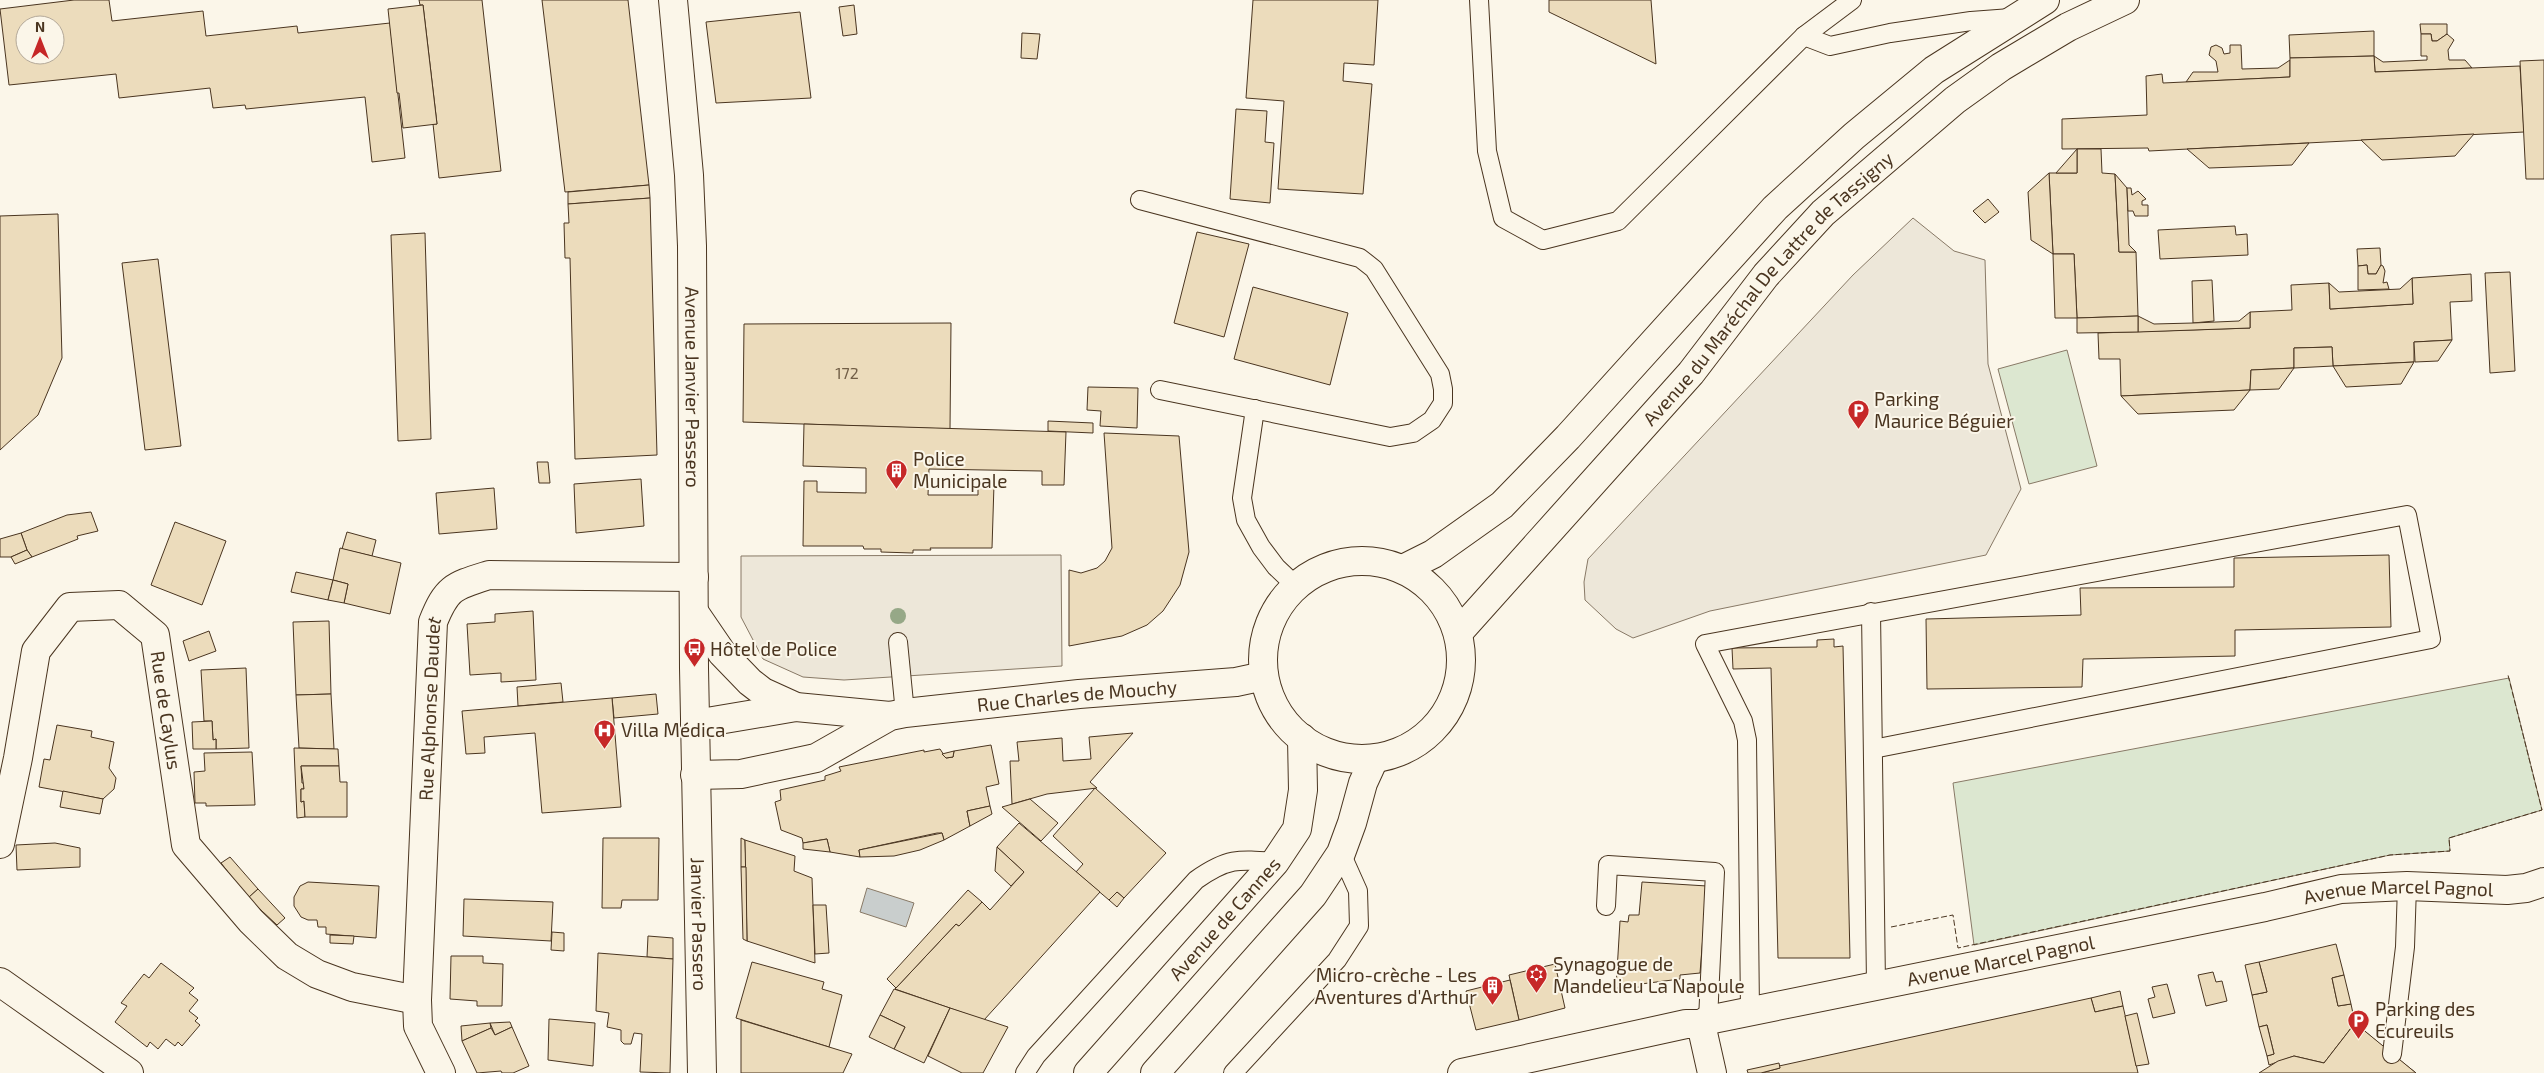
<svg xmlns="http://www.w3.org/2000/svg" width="2544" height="1073" font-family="'Exo 2',sans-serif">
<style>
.green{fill:#dce7d0;stroke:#887966}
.parking{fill:#ede7d9;stroke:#887966}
.water{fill:#c9cecd;stroke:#887966}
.building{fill:#ecdcbc;stroke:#4a3520;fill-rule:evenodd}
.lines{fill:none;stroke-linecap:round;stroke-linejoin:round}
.lane-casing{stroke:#4a3520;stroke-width:20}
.street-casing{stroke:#4a3520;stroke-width:30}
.secondary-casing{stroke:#4a3520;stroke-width:30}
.primary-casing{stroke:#4a3520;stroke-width:30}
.lane{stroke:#fbf6e9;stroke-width:18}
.street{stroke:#fbf6e9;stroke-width:28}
.secondary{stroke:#fbf6e9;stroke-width:28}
.primary{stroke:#fbf6e9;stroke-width:28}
.fence{stroke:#4a3520;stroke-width:1;stroke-dasharray:6 2.5;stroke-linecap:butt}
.tree{fill:#96a887}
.labels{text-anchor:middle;stroke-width:4;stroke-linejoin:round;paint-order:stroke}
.number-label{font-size:16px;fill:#725f47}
.street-label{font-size:19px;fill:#4a3520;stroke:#fbf6e9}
.poi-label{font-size:19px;fill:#4a3520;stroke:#fbf6e9;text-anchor:start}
</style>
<rect width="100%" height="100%" fill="#fbf6e9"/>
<!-- green -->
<g class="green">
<polygon points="2067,350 2097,466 2029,484 1998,369"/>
<polygon points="2509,678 2542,810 2449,838 2450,851 2390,855 1974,945 1953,783"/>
</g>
<!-- parking -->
<g class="parking">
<polygon points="1913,218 1954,251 1985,260 1988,364 2021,489 1986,555 1710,611 1633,638 1616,629 1585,600 1584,582 1588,559 1853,275"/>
<polygon points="1061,555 1062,666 844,680 803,677 763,659 741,617 741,556"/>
</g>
<!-- water -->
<polygon class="water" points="867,888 914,903 906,927 860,912"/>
<!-- building -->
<g class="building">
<path d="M74,0H109L112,21L203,11L206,36L297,26L298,33L390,23L405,158L372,162L365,97L246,109L245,105L213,108L210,88L119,98L116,74L9,85L0,9ZM25,25H55V55H25Z"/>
<polygon points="419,0 482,0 501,171 439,178 433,124 437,124 423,5 420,5"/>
<polygon points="542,0 628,0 649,185 565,192"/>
<polygon points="1253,0 1378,0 1374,65 1344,63 1343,81 1372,84 1363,194 1278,189 1284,101 1246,98"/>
<polygon points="1549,0 1651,0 1656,64 1549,12"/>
<polygon points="423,5 437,124 403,128 399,93 397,93 388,9"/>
<polygon points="854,5 857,34 843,36 839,7"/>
<polygon points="800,12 811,98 716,103 706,22"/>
<polygon points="2420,24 2447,24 2447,34 2437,41 2432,41 2431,34 2421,34"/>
<polygon points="2374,31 2374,56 2290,58 2289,35"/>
<polygon points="1022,33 1040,34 1037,59 1021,58"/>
<polygon points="2421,34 2431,34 2432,41 2437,41 2447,34 2454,40 2448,50 2449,60 2465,60 2472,68 2375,72 2374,56 2383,62 2427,60 2427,56 2421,56"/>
<polygon points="2216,45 2222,48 2224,54 2230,53 2230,45 2241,45 2242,69 2278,68 2290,60 2290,77 2186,82 2193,72 2218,72 2216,61 2209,55 2211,47"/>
<polygon points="2374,56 2375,72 2520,66 2524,132 2149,151 2148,148 2062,149 2062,119 2147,115 2146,76 2162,74 2163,83 2290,77 2290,58"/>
<polygon points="2544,60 2544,179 2526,179 2520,61"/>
<polygon points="1236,109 1267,111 1265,142 1274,143 1270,203 1230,199"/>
<polygon points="2474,134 2455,156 2382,160 2361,140"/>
<polygon points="2309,143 2292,165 2209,168 2187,149"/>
<polygon points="2077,149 2101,149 2102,173 2115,174 2119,252 2136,252 2138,316 2077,318 2074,254 2053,254 2049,173 2077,173"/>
<polygon points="2077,149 2077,173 2056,173"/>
<polygon points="2049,173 2053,254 2031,240 2028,192"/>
<polygon points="2115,174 2127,188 2129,245 2136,252 2119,252"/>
<polygon points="649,185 650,198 568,204 568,192"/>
<polygon points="2127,188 2131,188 2132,195 2138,191 2146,199 2142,201 2142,205 2148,205 2148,216 2135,216 2133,211 2128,211"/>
<polygon points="650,198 657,455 575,459 570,258 565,258 564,223 569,223 568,204"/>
<polygon points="1988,199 1999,212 1985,223 1973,211"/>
<polygon points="58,214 62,358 38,415 0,450 0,216"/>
<polygon points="2235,226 2236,235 2247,234 2248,255 2160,259 2158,230"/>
<polygon points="1197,232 1249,244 1224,337 1174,323"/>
<polygon points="425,233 431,439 398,441 391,235"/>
<polygon points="2380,248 2381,265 2376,274 2368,274 2367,265 2358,266 2357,249"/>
<polygon points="2053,254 2074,254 2077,318 2055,318"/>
<polygon points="158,259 181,446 145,450 122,263"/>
<polygon points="2367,265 2368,274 2376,274 2381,265 2383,266 2385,271 2383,283 2387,282 2389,289 2358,290 2358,266"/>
<polygon points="2510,272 2515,371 2490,373 2485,273"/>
<polygon points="2471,274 2472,301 2450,302 2452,340 2414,342 2414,362 2333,366 2332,347 2294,348 2294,368 2251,370 2250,390 2121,396 2120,359 2099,359 2098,333 2250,328 2250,312 2292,310 2291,285 2329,283 2330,309 2413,304 2412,278"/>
<polygon points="2412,278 2413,304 2330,309 2329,283 2339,292 2400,289"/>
<polygon points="2212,280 2214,321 2193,323 2192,281"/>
<polygon points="1253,287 1348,313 1330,385 1234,359"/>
<polygon points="2250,312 2250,328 2138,332 2138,316 2154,324 2193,323 2239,321"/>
<polygon points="2138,316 2138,332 2077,333 2077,318"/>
<polygon points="951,323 950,429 743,422 744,324"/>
<polygon points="2452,340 2438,361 2415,362 2414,342"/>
<polygon points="2332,347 2333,366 2294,368 2294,348"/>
<polygon points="2414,362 2401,384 2346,387 2333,366"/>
<polygon points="2294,368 2279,389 2250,390 2251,370"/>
<polygon points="1088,387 1138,388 1137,428 1100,426 1101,411 1087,410"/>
<polygon points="2250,390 2234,410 2138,414 2121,396"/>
<polygon points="1048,421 1093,423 1093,433 1048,431"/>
<polygon points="804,424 1066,432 1064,485 1042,485 1042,471 929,469 928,495 978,495 978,484 994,484 992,548 930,548 931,550 913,550 913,553 881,552 881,549 864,549 863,546 803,546 804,481 817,481 817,492 866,493 866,468 803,466"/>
<polygon points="1104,433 1179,436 1189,552 1180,585 1163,611 1147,625 1122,636 1069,646 1069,570 1081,573 1097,568 1105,561 1112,548"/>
<polygon points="537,462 548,462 550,483 539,483"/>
<polygon points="641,479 644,526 576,533 574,484"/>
<polygon points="494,488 497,529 439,534 436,493"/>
<polygon points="91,512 98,531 77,536 78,539 32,557 27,550 21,533 67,515"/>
<polygon points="175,522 226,541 202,605 151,585"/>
<polygon points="347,532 376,540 372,556 342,549"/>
<polygon points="21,533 27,550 11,557 0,557 0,539"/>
<polygon points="340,548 401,563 390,614 344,603 348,584 333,580"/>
<polygon points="27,550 32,557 15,564 11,557"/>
<polygon points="2389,555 2391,627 2235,630 2235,656 2083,659 2082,687 1927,689 1926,619 2081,615 2080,588 2234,587 2234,558"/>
<polygon points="296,572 333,580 328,600 291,592"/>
<polygon points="333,580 348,584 344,603 328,600"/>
<polygon points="533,611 536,680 501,682 501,673 470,675 467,624 495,622 495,614"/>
<polygon points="329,621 331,694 296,695 293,622"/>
<polygon points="209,631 216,651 189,661 183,641"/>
<polygon points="1834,639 1834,647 1843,646 1850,958 1778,958 1771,668 1733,669 1732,648 1817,647 1817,640"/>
<polygon points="246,668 249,748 216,749 216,739 213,740 212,721 204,721 201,670"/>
<polygon points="561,683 563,702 518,706 517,687"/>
<polygon points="331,694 334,749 299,748 296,695"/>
<polygon points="656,694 658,714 614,718 612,698"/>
<polygon points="612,698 621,807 542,813 535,733 484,737 485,753 466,754 462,711"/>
<polygon points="212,721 213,740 216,739 216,749 193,749 192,722"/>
<polygon points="57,725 92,731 91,737 114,742 109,768 116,778 114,789 103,799 39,787 44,759 50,760"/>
<polygon points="1133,733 1090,782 1097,788 1047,794 1012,804 1010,761 1019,761 1017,742 1062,738 1063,761 1091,759 1089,737"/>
<polygon points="991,745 999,784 986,787 990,806 967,811 970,826 944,840 942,833 937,833 859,850 860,857 830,852 827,839 803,843 802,838 781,830 775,802 781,800 780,790 825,780 825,776 841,771 839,767 924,750 924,752 940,749 946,758 953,757 954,751"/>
<polygon points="294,748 338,749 339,766 301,766 302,783 304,783 304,789 301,789 301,802 304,801 305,817 297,818"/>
<polygon points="954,751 953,757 946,758 942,754"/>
<polygon points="252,752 255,805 206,806 206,803 195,803 194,772 205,771 204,753"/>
<polygon points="301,766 339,766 340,782 347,782 347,817 305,817 304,801 301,802 301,789 304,789"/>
<polygon points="1095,788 1166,853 1124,898 1117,892 1109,900 1076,872 1083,864 1053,836"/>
<polygon points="63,791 103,799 100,814 60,807"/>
<polygon points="1030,799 1058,823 1041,841 1002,807"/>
<polygon points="990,806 992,814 970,826 967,811"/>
<polygon points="1019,823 1100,892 984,1020 895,989 956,924 959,926 982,902 990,910 1024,872 997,847"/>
<polygon points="942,833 944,840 920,850 894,856 860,857 859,850"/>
<polygon points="603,838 659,838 658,900 622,900 621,908 602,908"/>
<polygon points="741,838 745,840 746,867 741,867"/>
<polygon points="827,839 830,852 803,849 803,843"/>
<polygon points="745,840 795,856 794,871 812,878 815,963 747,941"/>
<polygon points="55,843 80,848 80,867 17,870 16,845"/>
<polygon points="997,847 1024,872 1011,886 995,871"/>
<polygon points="230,857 258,889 248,898 221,863"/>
<polygon points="741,867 746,867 747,941 743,939"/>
<polygon points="308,882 379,886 376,938 326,934 326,927 318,927 317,920 308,920 301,917 294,906 294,897 300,886"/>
<polygon points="1642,882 1707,886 1700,973 1680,975 1680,979 1641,984 1641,987 1616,988 1620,921 1628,922 1629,915 1639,915"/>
<polygon points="258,889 285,918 277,925 248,898"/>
<polygon points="968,890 982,902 959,926 956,924 896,988 887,979"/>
<polygon points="1117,892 1124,898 1117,907 1109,900"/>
<polygon points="464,899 553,902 551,941 463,936"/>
<polygon points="813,905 826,905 829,953 815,954"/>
<polygon points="552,932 564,933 564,951 551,950"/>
<polygon points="330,935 354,936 353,944 330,943"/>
<polygon points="648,936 673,938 673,959 647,957"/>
<polygon points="2336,944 2344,975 2332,978 2338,1006 2351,1004 2355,1023 2324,1063 2294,1056 2269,1065 2267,1056 2274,1054 2267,1025 2259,1027 2252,995 2267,992 2259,962"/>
<polygon points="598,953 673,959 670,1073 640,1072 642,1034 634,1033 631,1044 624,1044 621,1041 621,1030 607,1027 609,1013 596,1011"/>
<polygon points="451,956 483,956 483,963 503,964 502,1006 477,1006 477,1001 450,999"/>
<polygon points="752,962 824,982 822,989 842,995 829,1047 736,1018"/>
<polygon points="2259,962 2267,992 2252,995 2245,965"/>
<polygon points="161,963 194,988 189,993 198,1000 189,1011 198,1018 195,1021 200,1025 182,1046 178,1042 175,1046 166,1039 158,1049 150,1042 147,1047 115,1022 127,1006 121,1003 144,974 149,978"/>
<polygon points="1555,964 1565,1008 1519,1020 1509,975"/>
<polygon points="2213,972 2216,982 2222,981 2227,1001 2206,1006 2198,975"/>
<polygon points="2344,975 2351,1004 2338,1006 2332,978"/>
<polygon points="1510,980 1519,1020 1476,1030 1466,991"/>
<polygon points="2167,984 2175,1013 2153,1018 2148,999 2155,997 2152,987"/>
<polygon points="894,989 950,1008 924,1063 894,1049 905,1027 880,1015"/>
<polygon points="2120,991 2123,1006 2095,1012 2091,998"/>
<polygon points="2091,998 2095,1012 2123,1006 2138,1073 1761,1073 1780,1068 1779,1066"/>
<polygon points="950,1008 1008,1027 983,1073 962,1073 928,1056"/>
<polygon points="2137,1013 2149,1064 2136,1066 2125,1016"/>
<polygon points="880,1015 905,1027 894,1049 869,1037"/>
<polygon points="549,1019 595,1023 593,1066 548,1060"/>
<polygon points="741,1020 829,1047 852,1054 843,1073 741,1073"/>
<polygon points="510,1022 512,1027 495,1035 490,1023"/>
<polygon points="490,1023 491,1028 462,1041 461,1026"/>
<polygon points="2355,1023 2392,1054 2416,1073 2318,1073"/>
<polygon points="2355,1023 2416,1073 2259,1073 2278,1061 2294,1056 2324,1063"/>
<polygon points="2267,1025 2274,1054 2267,1056 2259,1027"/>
<polygon points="512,1027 529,1066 513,1073 502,1073 501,1071 477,1073 462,1041 491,1028 495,1035"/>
<polygon points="1779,1063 1780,1068 1761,1073 1748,1073 1747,1070"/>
</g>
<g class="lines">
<defs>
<g id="lane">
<polyline points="1479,0 1487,151 1503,218 1543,240 1618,221 1804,36 1852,0"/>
<polyline points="1804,36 1830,46 1890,33 1971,21 2011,18"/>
<polyline points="1140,200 1360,258 1374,269 1440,374 1443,389 1443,403 1432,420 1413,433 1390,437 1160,390"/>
<polyline points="1255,409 1242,498 1246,520 1261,547 1276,567 1296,586"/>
<polyline points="1871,612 1876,984"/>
<polyline points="898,642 905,713"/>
<polyline points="1606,906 1608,865 1715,872 1708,1020"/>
<polyline points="1750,1011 1747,740 1743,721 1705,644 2407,515 2431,639 1873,749"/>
<polyline points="2392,1054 2405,947 2407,886"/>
<path d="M1025,1073L1036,1056L1196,880C1227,858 1238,859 1275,862"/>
<polyline points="1233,1073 1337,960 1359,926 1358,891 1341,853"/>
</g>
<g id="street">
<path id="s1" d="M0,844L18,758L36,651L70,607L119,605L155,635L186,845L251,921L287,956L317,974L352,987L417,1000"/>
<polyline points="0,982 129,1073"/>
<polyline points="1701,1024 1712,1073"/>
<path id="s2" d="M441,1073L418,1026L417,1000L433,622C447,587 454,586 489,575L694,577"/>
<path id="s3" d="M1462,1073L1686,1024H1701L1708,1020L2265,907L2341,889L2407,886L2507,890L2526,888L2544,882"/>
</g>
<g id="secondary">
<path id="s4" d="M673,0L689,175L692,246L694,668L702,1073"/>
<polyline points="694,612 722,653 750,682 763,692 796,707 890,716"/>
<polyline points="695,724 796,707"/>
<path id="s5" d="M695,775L741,774L816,758L890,716L905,713L1079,694L1236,682L1264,676"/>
</g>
<g id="primary">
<circle cx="1362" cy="660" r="99"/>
<polyline points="1403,569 1433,554 1502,505 1568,437 1775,208 1854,136 1934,70 2045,0"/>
<path id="s6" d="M1458,633L1691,373L1766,275L1823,213L1955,100L2001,67L2068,27L2125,0"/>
<path id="s7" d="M1088,1073L1275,862L1297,829L1303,790L1302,738"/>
<polyline points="1155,1073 1313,895 1341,853 1352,823 1363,783 1374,759"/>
</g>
</defs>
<!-- lane casing -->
<use href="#lane" class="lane-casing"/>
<!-- street casing -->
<use href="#street" class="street-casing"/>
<!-- secondary casing -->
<use href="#secondary" class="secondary-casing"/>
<!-- primary casing -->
<use href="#primary" class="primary-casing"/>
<!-- lane -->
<use href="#lane" class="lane"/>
<!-- street -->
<use href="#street" class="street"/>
<!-- secondary -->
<use href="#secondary" class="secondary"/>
<!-- primary -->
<use href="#primary" class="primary"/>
<!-- fence -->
<polyline class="fence" points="1891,927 1953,915 1958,948 2390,855 2450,851 2449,838 2542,810 2508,675"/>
</g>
<!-- trees -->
<circle class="tree" cx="898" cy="616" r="8"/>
<!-- icons -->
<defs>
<symbol id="parking-pin" viewBox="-11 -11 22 30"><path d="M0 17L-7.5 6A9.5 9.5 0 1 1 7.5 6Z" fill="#c62828" stroke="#fbf6e9"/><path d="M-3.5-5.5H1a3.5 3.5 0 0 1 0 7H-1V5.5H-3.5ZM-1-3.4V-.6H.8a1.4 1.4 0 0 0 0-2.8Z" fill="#fff"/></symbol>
<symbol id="building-pin" viewBox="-11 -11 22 30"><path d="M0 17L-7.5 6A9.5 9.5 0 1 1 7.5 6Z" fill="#c62828" stroke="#fbf6e9"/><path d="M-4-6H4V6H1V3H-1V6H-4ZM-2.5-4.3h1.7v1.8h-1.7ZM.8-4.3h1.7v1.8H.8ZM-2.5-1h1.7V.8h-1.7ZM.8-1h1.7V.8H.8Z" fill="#fff"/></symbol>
<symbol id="bus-pin" viewBox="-11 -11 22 30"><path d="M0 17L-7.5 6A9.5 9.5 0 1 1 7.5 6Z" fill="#c62828" stroke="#fbf6e9"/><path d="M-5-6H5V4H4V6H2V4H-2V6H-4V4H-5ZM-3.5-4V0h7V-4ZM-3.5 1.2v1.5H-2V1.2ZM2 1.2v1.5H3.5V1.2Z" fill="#fff"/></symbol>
<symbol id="hospital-pin" viewBox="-11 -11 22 30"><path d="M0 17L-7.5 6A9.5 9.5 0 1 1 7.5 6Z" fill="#c62828" stroke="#fbf6e9"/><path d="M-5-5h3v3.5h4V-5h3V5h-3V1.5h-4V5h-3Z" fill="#fff"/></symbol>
<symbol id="synagogue-pin" viewBox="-11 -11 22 30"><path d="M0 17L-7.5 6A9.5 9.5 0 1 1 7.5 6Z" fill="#c62828" stroke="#fbf6e9"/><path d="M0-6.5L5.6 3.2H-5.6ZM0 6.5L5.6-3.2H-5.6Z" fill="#fff"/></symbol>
</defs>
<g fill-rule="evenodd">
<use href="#parking-pin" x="1846" y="398" width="25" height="34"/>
<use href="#building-pin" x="884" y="458" width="25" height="34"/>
<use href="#bus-pin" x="682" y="636" width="25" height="34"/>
<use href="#hospital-pin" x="592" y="718" width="25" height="34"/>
<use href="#synagogue-pin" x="1524" y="962" width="25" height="34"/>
<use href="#building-pin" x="1480" y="974" width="25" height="34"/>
<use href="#parking-pin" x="2346" y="1008" width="25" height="34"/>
</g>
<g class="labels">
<!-- number labels -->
<g class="number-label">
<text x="847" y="379">172</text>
</g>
<!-- street labels -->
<g class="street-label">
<text dy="7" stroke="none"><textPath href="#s6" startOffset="464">Avenue du Maréchal De Lattre de Tassigny</textPath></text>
<text dy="7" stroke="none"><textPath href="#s4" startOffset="388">Avenue Janvier Passero</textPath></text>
<text dy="7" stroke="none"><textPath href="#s5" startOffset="396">Rue Charles de Mouchy</textPath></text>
<text dy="7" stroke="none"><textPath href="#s2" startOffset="370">Rue Alphonse Daudet</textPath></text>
<text dy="7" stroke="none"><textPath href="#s1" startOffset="424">Rue de Caylus</textPath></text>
<text dy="7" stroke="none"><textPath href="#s3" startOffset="956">Avenue Marcel Pagnol</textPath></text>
<text dy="7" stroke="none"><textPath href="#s7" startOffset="206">Avenue de Cannes</textPath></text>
<text dy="7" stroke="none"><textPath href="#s4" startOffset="925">Janvier Passero</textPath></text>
<text dy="7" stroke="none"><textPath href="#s3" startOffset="551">Avenue Marcel Pagnol</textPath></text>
</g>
<!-- poi labels -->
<g class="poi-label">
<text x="1874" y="406">Parking<tspan x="1874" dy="22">Maurice Béguier</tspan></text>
<text x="913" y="466">Police<tspan x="913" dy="22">Municipale</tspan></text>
<text x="710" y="656">Hôtel de Police</text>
<text x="621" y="737">Villa Médica</text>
<text x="1553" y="971">Synagogue de<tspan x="1553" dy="22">Mandelieu La Napoule</tspan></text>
<text x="1477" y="982" text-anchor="end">Micro-crèche - Les<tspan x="1477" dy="22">Aventures d'Arthur</tspan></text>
<text x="2375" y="1016">Parking des<tspan x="2375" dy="22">Ecureuils</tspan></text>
</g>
</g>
<!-- north arrow -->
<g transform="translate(40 40)"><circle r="24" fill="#fbf6e9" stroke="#b4a999"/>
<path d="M0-4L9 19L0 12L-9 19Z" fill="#c62828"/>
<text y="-8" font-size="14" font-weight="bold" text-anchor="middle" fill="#4a3520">N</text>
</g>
</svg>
